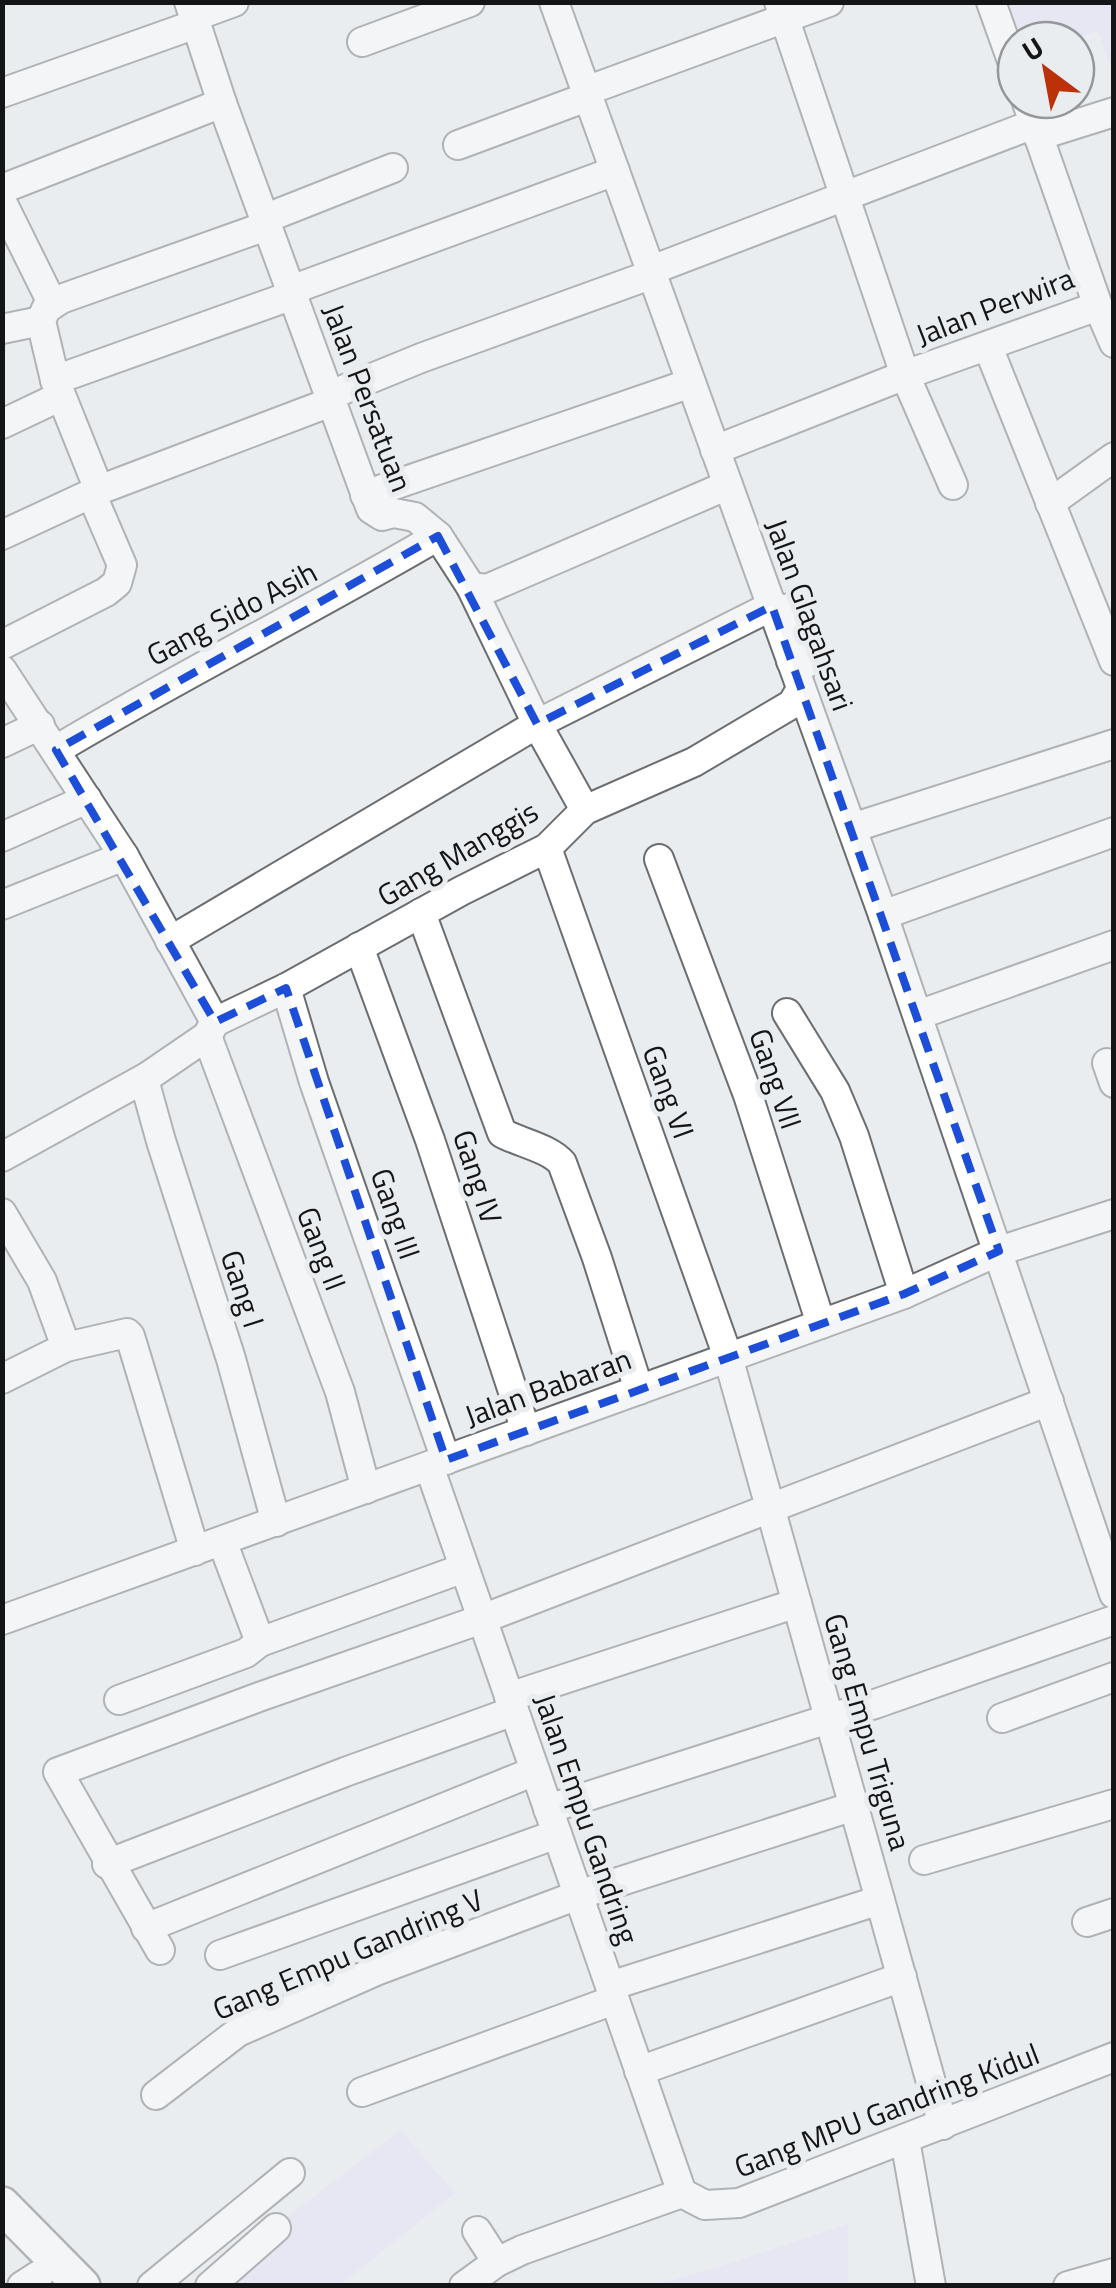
<svg xmlns="http://www.w3.org/2000/svg" width="1116" height="2288" font-family="'Titillium Web',sans-serif">
<style>
.education{fill:#e4dff5}
.lines{fill:none;stroke-linecap:round;stroke-linejoin:round}
.minor-casing{stroke:#6b6e70;stroke-width:32}
.major-casing{stroke:#6b6e70;stroke-width:40}
.minor{stroke:#fff;stroke-width:28}
.major{stroke:#fff;stroke-width:35}
.marked{fill:none;stroke:#1d4ed8;stroke-width:8;stroke-dasharray:20 12;stroke-linejoin:round}
.labels{text-anchor:middle;stroke-width:10;stroke-linejoin:round;paint-order:stroke}
.street-label{font-size:30px;fill:#141516;stroke:#eaedf0}
</style>
<rect width="100%" height="100%" fill="#eaedf0"/>
<!-- education -->
<g class="education">
<polygon points="998,3 1113,3 1113,64 1110,65 1098,31 1069,40 1016,40"/>
<polygon points="400,2130 455,2193 340,2285 201,2284"/>
<polygon points="848,2224 848,2285 656,2285 728,2264"/>
</g>
<g class="lines">
<defs>
<g id="minor">
<polyline points="189,2 222,103 371,509 382,516 394,513 415,517 438,536 471,587 537,724 585,810"/>
<polyline points="554,2 883,915 1114,1594"/>
<polyline points="779,2 905,375 953,485"/>
<polyline points="991,2 1016,72"/>
<polyline points="193,17 234,2"/>
<polyline points="362,42 470,2"/>
<polyline points="586,91 829,2"/>
<polyline points="2,93 196,24"/>
<polyline points="1038,136 1114,112"/>
<polyline points="458,145 587,97"/>
<polyline points="2,189 222,103"/>
<polyline points="2,202 52,303"/>
<polyline points="264,219 393,168"/>
<polyline points="649,271 1034,124"/>
<polyline points="291,290 615,171"/>
<polyline points="1098,306 1114,343"/>
<polyline points="2,329 41,321"/>
<polyline points="988,347 1114,661"/>
<polyline points="55,380 293,295"/>
<polyline points="328,396 421,358 650,275"/>
<polyline points="2,424 61,396"/>
<polyline points="715,450 905,375 1098,306 1026,100"/>
<polyline points="99,490 55,380 41,321 46,309 61,299 266,226"/>
<polyline points="365,495 691,383"/>
<polyline points="1050,503 1114,457"/>
<polyline points="2,535 99,490 331,402"/>
<polyline points="471,587 487,589 728,485"/>
<polyline points="2,645 106,592 117,583 122,565 91,493"/>
<polyline points="2,670 124,856 215,1022"/>
<polyline points="2,743 40,725"/>
<path d="M56,750C181,675 312,610 438,536"/>
<polyline points="852,828 1114,744"/>
<polyline points="2,837 87,799"/>
<polyline points="547,848 728,1357 943,2125"/>
<polyline points="659,859 748,1095 821,1324"/>
<polyline points="2,905 124,856"/>
<path d="M421,913L502,1133C521,1143 549,1148 562,1163L597,1258L639,1390"/>
<polyline points="883,915 1114,832"/>
<polyline points="170,941 537,724 772,606 785,610 794,606 798,610 814,659 803,665 791,661"/>
<polyline points="359,947 430,1140 526,1431"/>
<polyline points="286,988 314,1082 446,1460"/>
<polyline points="787,1013 835,1091 854,1136 904,1294"/>
<polyline points="918,1015 1114,945"/>
<polyline points="207,1036 340,1392 366,1489"/>
<polyline points="1107,1063 1114,1083"/>
<polyline points="147,1077 146,1087 161,1141 231,1359 276,1522"/>
<polyline points="2,1157 147,1077 207,1036 215,1022 286,988 461,891 547,848 585,810 694,762 792,704 801,689"/>
<polyline points="2,1213 42,1281 66,1347 2,1379"/>
<polyline points="66,1347 127,1333 130,1336 195,1551"/>
<polyline points="429,1466 682,2193"/>
<polyline points="2,1620 904,1294 999,1251 1114,1214"/>
<polyline points="260,1642 464,1568"/>
<polyline points="509,1697 797,1603"/>
<polyline points="119,1700 246,1653 260,1642 222,1541"/>
<polyline points="1002,1718 1114,1677"/>
<polyline points="548,1809 875,1704 1114,1620"/>
<polyline points="924,1860 1114,1804"/>
<polyline points="107,1864 345,1772 514,1711"/>
<polyline points="1087,1922 1114,1913"/>
<polyline points="146,1928 535,1771"/>
<polyline points="160,1950 58,1772 259,1697 482,1619 1049,1401"/>
<polyline points="220,1955 557,1834"/>
<polyline points="610,1986 880,1900"/>
<polyline points="639,2071 902,1977"/>
<polyline points="362,2092 614,2000"/>
<polyline points="156,2095 238,2032 376,1971 578,1895 854,1806"/>
<polyline points="905,2140 931,2286"/>
<polyline points="477,2231 497,2262"/>
<polyline points="22,2286 39,2275"/>
<polyline points="152,2286 290,2173"/>
<polyline points="210,2286 276,2228"/>
<polyline points="464,2286 497,2262 522,2250 682,2193 705,2205 739,2203 1114,2057"/>
<polyline points="1068,2286 1114,2273"/>
</g>
<polyline id="major" points="2,2205 82,2286"/>
</defs>
<!-- minor casing -->
<use href="#minor" class="minor-casing"/>
<!-- major casing -->
<use href="#major" class="major-casing"/>
<!-- minor -->
<use href="#minor" class="minor"/>
<!-- major -->
<use href="#major" class="major"/>
</g>
<!-- marked area -->
<path d="M0 0H1116V2288H0ZM438,536L537,724L772,606L999,1251L904,1294L446,1460L286,988L215,1022L56,750Z" fill="#eaedf0" fill-opacity=".55" fill-rule="evenodd"/>
<path class="marked" d="M438,536L537,724L772,606L999,1251L904,1294L446,1460L286,988L215,1022L56,750Z"/>
<g class="labels">
<!-- street labels -->
<g class="street-label">
<text transform="translate(995 307) rotate(-21)" y="10">Jalan Perwira</text>
<text transform="translate(367 398) rotate(69)" y="10">Jalan Persatuan</text>
<text transform="translate(232 614) rotate(-28)" y="10">Gang Sido Asih</text>
<text transform="translate(809 615) rotate(70)" y="10">Jalan Glagahsari</text>
<text transform="translate(458 854) rotate(-30)" y="10">Gang Manggis</text>
<text transform="translate(775 1079) rotate(71)" y="10">Gang VII</text>
<text transform="translate(668 1092) rotate(70)" y="10">Gang VI</text>
<text transform="translate(477 1177) rotate(72)" y="10">Gang IV</text>
<text transform="translate(395 1214) rotate(71)" y="10">Gang III</text>
<text transform="translate(321 1249) rotate(69)" y="10">Gang II</text>
<text transform="translate(242 1289) rotate(72)" y="10">Gang I</text>
<text transform="translate(548 1388) rotate(-20)" y="10">Jalan Babaran</text>
<text transform="translate(867 1732) rotate(74)" y="10">Gang Empu Triguna</text>
<text transform="translate(586 1819) rotate(71)" y="10">Jalan Empu Gandring</text>
<text transform="translate(348 1955) rotate(-23)" y="10">Gang Empu Gandring V</text>
<text transform="translate(887 2111) rotate(-21)" y="10">Gang MPU Gandring Kidul</text>
</g>
</g>
<!-- border -->
<rect width="1116" height="2288" fill="none" stroke="#141516" stroke-width="10"/>
<!-- north arrow -->
<g transform="translate(1046 70) rotate(328)"><circle r="48" fill="#eaedf0" stroke="#949799" stroke-width="2.5"/>
<path d="M0-8L18 38L0 25L-18 38Z" fill="#bb3108"/>
<text y="-15" font-size="28" font-weight="bold" text-anchor="middle" fill="#141516">U</text>
</g>
</svg>
